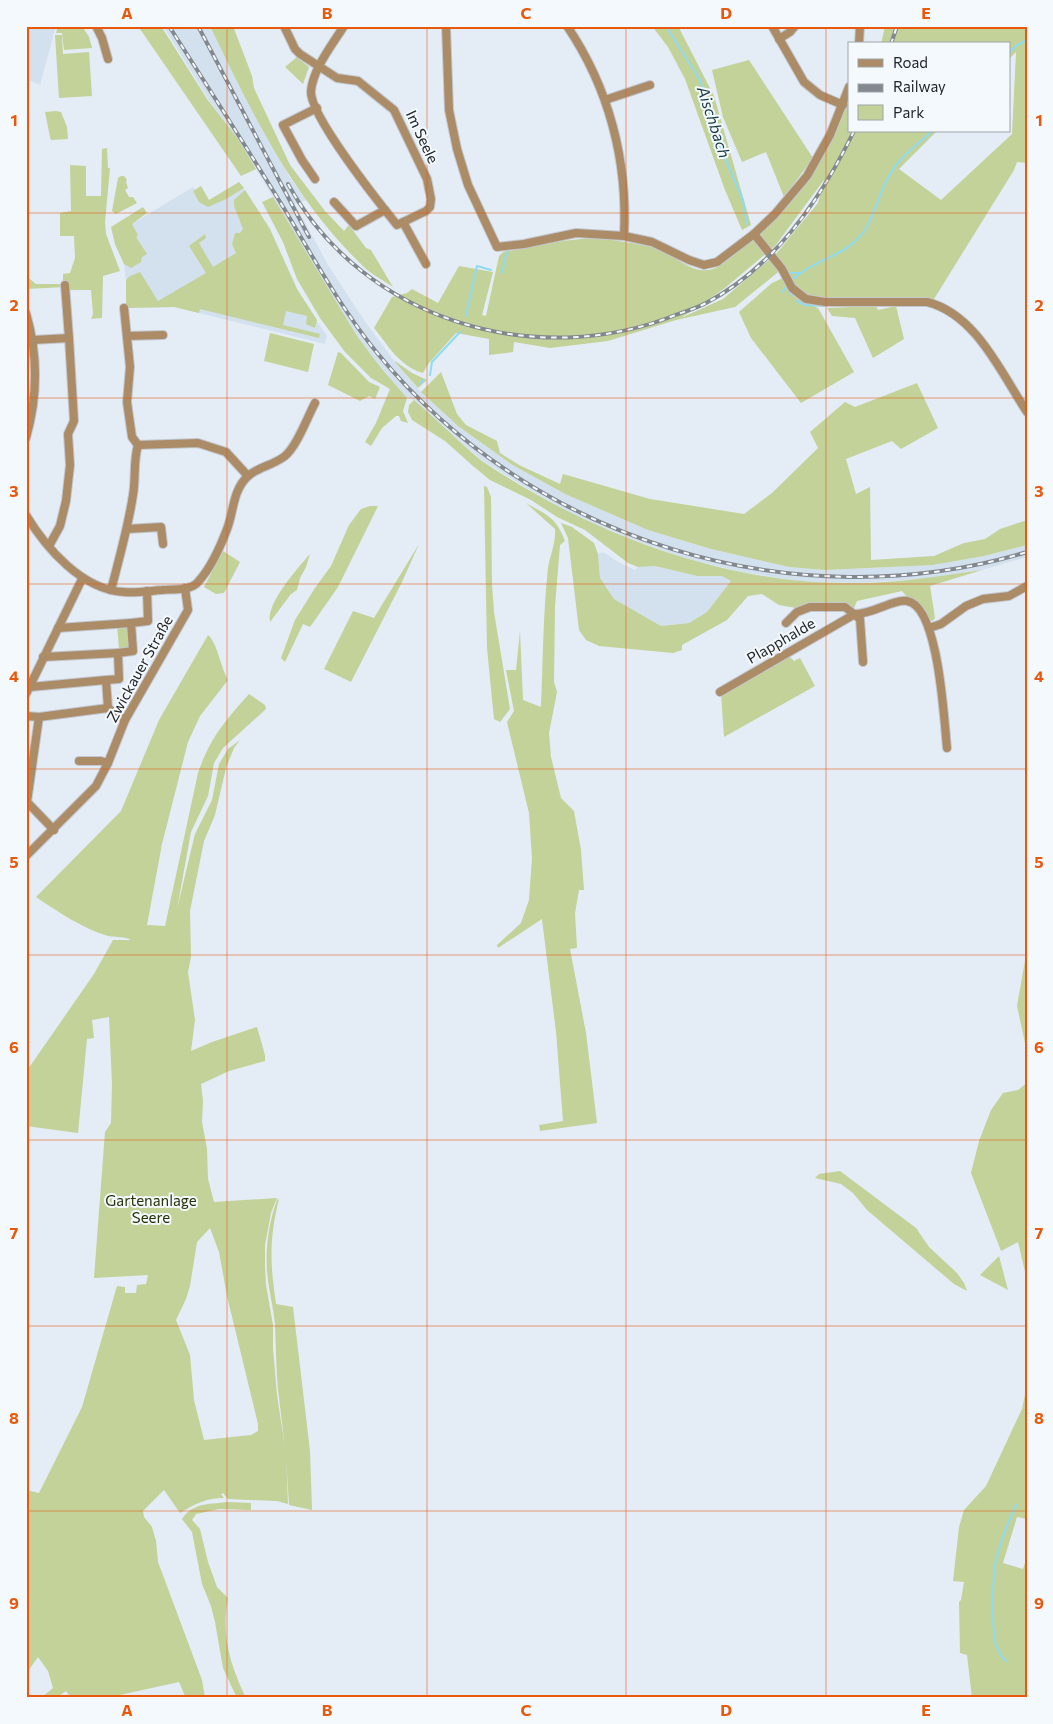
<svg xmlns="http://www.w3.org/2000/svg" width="1053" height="1724" font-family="Commissioner,sans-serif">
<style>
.built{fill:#d3e1ef}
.green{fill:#c2d298;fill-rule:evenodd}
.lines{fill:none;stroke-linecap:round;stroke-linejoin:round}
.stream{stroke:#8fdbf2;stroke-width:2}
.minor-casing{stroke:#c1c8d0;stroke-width:10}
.minor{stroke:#ac8b67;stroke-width:8}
.rail-casing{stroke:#82888e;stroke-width:4}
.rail{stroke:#f4f9fe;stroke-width:2;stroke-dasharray:5.5;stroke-linecap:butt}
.grid{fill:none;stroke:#e8590c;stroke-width:1;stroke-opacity:0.55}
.labels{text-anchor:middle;stroke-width:4;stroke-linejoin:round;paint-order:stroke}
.street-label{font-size:15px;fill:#212427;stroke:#f4f9fe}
.park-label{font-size:15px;fill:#283103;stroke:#f4f9fe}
.water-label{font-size:16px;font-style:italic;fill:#183c46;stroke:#f4f9fe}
.neatline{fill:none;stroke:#e8590c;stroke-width:2}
.grid-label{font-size:16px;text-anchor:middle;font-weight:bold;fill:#e8590c}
</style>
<rect width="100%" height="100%" fill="#e4ecf5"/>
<!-- built -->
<g class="built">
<polygon points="26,26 56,26 40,85 26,79"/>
<polygon points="163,26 210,26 289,176 306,200 297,204 295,204 328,265 364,320 395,362 421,392 458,426 511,464 565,494 648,530 711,549 789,567 825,570 933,565 984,556 1027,545 1027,557 982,570 921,579 857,583 798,581 742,572 684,558 631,539 578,517 528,489 480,459 414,400 407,398 381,368 357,336 238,139 210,102"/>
<polygon points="242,186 260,213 303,301 327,336 325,344 174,307 126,308 126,280 124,264 115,244 111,227 132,224 193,187 207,206"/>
<polygon points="603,552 620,563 635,570 638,567 655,566 697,576 722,576 732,581 707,612 689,623 661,626 614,599 600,578 598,554"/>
</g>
<!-- green -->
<g class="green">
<polygon points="58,26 82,26 89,37 92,48 64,50 62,33 56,33"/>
<polygon points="138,26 161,26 207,99 238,139 256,169 241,176"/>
<path d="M210,26H233L252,76L254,88L290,165L325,211L344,231L349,225L366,248L371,250L393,287C383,280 370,274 362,265C293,199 251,111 210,26Z"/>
<polygon points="652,26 678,26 714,96 751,225 742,230 725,190 685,79 668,47"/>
<path d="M885,26H1027V163L1017,162L1014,170L934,299L867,301L808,297L793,286L782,269L735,307L676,320L608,341L550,348L514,342L513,352L489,355V339L456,333L429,363L423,373C400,367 388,345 374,328L392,297L407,293L412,289L438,303L459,266L493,272L482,315L486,316L499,256L503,252C528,248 555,241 581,239C600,237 633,243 652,247C669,251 683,267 700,270C717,273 731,257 742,248C757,235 771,223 784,209C814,178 833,138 849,99V131H937L899,169L941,200L1012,134L1016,52L1009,59V44H881ZM824,180L818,203L776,254L723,299L681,318L725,288L775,246Z"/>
<polygon points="55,35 62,35 63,54 89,52 92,96 59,98"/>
<polygon points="297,57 309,67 303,84 285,67"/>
<polygon points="749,60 813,158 784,197 766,152 742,162 723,117 712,70"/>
<polygon points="56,111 61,112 67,127 68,139 51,140 50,137 45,112"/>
<polygon points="107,148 108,168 110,168 105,222 106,234 120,271 103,276 102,318 91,319 93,314 91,290 67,290 66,287 26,289 26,276 36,284 63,284 63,274 70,273 75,258 74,236 60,236 60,213 71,211 70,165 86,166 86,196 101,196 102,149"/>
<polygon points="121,176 124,176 127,180 126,182 128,188 125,190 129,197 133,197 137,203 116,214 112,211 118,178"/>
<polygon points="239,182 244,188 226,199 208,207 199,202 193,191 201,186 209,200"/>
<polygon points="245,190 270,229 297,289 317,320 315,328 306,324 307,316 286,311 283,325 320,334 319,338 200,309 199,313 174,307 126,308 126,280 130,276 140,272 158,301 206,273 189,246 205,234 206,238 199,243 213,267 236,253 232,244 235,233 240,233 243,229 234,206 234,200"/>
<polygon points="273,197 357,336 381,368 407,398 403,411 408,423 401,421 399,416 396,416 382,428 371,446 365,442 376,423 390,389 371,378 345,352 320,318 297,279 283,242 262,202"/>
<polygon points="143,207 147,213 132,224 138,235 136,237 147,254 142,257 141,262 131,268 124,264 115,244 111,227"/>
<polygon points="783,278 795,297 818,308 854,372 801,403 751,338 739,312 772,283"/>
<polygon points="876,306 878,310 896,306 904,339 873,358 855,318 832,316 827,308"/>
<polygon points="270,333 314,344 308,372 264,361"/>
<polygon points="338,352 341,353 369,382 380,387 375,399 369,396 360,401 328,385"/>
<polygon points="395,361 412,373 427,380 418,388 395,362"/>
<polygon points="441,372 457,414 466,425 497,441 500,453 519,465 560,484 563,474 650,499 744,514 772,493 818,448 810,432 845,402 855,407 917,383 938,428 901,449 892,441 846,459 856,494 870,487 871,560 934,556 964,543 985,539 1000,529 1027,520 1027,545 984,556 933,565 825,570 789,567 711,549 648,530 565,494 511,464 458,426 421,392"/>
<path d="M414,400C429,413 444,427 459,441C466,447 474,455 482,461C588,533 728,586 857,583C899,583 940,576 982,570L930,586L935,618L932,621L929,619L920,604L909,599L902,591L857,601L854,608L845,604H817L796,608L779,605L762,594L748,596L727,620L682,645V650L673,653L599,646L586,640L579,630L568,538L561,523L572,527L594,543L598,554L600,578L614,599L661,626L689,623L707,612L731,581L722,576H697L655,566L638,567L628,563L585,530L557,517L531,500L490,480L473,466L445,441L412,420L408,412L409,405Z"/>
<polygon points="484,486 487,487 491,497 492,585 494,612 510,709 500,722 494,719 487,648"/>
<path d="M526,503C547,515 556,517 565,541L560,545L555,606L554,682L557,692L549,733L551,757L561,798L574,811L581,850L584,890H579L575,913L577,948L570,949L586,1033L597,1123L540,1131L539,1125L563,1121L556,1032L542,919L498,948L497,945L521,923L529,900L532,858L529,813L507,722L514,711L506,670H516L520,631L523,700L541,707C543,661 543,614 548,568C550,555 556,543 555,529Z"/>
<polygon points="370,506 378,506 338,587 310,627 303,624 285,662 281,658 295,620 315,588 331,566 349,525 361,509"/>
<polygon points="419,544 402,582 351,682 324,669 353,611 374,618"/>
<polygon points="223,551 240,562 224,593 216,594 204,587"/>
<path d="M310,554L306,567L300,578L297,590L291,594L270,622C266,603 298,568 310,554Z"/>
<polygon points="117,625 129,626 129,648 119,648"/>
<path d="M208,635C217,642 221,668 228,680L200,716L188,742L162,844L147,925L165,926L198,773C210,738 225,721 249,694L265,705L266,709L223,748L214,763L208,796L191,832L177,909L195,834L212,800L219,764L228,749L240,740L234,748L226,768L215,815L204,841L190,911L191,957L188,972L195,1020L191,1051L212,1042L257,1027L265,1055V1061L229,1071L201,1084L203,1101L202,1122L207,1149L208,1179L214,1202L277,1198L271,1213L265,1245V1266L266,1285L273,1325V1348L277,1395L286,1454L288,1504L277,1501L228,1499L223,1493L221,1494L224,1498C206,1498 195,1504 180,1513L164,1490L143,1511L144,1517L152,1527L156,1541L158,1562L202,1680L205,1698H186L179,1682L106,1698H71L66,1691L56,1698H41L53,1688L48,1671L38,1657L26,1674V1490L39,1493L82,1407L117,1286L125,1287V1293H136L137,1285L146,1284L148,1275L94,1278L105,1132L111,1123L112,1084L109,1017L92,1020L94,1038L87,1039L78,1133L26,1126V1072L94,974L113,940H131C125,936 116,938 108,936C82,928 58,912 36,897L121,811L159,720ZM210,1228L219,1252L227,1296L258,1424V1431L251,1435L204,1440L194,1400L190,1355L176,1320L186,1299L190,1286L197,1242Z"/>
<polygon points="788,655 794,661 800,658 815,686 724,737 721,693"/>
<polygon points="1027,949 1027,1052 1017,1006"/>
<polygon points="1027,1083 1027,1280 1018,1242 1001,1251 971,1173 979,1141 991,1110 1003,1093 1018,1090"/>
<polygon points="840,1171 916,1228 929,1247 957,1273 964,1283 967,1291 954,1284 867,1210 853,1193 841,1184 815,1178 819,1174"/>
<path d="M279,1199C269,1240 270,1263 276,1304L293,1307L310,1451L312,1510L289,1505C287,1466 283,1428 278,1390C276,1368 276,1347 275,1325C274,1312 271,1300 269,1287C264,1258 267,1228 277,1200Z"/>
<polygon points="999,1256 1008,1290 980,1275"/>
<polygon points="1027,1385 1027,1519 1017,1517 1003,1563 1023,1569 1027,1557 1027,1698 972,1698 967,1655 960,1653 959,1602 961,1600 964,1582 953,1581 959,1527 964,1510 986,1486 1022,1409"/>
<path d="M226,1502L251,1503V1510L219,1509L196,1514L192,1520L200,1529L208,1562L217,1587L228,1598C221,1635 230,1665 246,1698H237L223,1668L215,1622L211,1606L202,1584L192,1532L182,1519C194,1502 207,1505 226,1502Z"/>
</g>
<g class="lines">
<!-- stream -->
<g class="stream">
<polyline points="666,26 700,80 716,137 743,200 747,224"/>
<polyline points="1009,53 1016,46 1027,40"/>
<polyline points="727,259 739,250"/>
<polyline points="502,273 507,250 509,249"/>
<polyline points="791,273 799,273"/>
<path d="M793,279C814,259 848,256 865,230C875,214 879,194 888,178C898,158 916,145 933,131"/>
<polyline points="782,292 786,287 792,295"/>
<polyline points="797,301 805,305 824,306"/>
<polyline points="466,316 477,266 491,270"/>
<polyline points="430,375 432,362 460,332"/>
<polyline points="420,384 424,380"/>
<path d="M1006,1661C1001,1656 997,1649 995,1641C992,1622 992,1579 996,1560C1000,1541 1008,1523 1016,1505"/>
</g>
<defs>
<g id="minor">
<polyline points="96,26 102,38 108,59"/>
<path d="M284,26L295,49L300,54L337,78L358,81L394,110L427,179L431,199L430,207L426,211L397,225C380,204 309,115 311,91C313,69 332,45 344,26"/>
<polyline points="446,26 449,110 457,149 468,185 497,247 524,244 576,233 624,236 652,242 689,260 704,265 717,262 754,234 775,214 807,176 830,135 849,87"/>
<path d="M567,26C609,88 628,161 624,236"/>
<polyline points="772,26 804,82 820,95 843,105"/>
<polyline points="779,39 790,32 795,26"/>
<polyline points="859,44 860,26"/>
<polyline points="605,100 650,85"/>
<polyline points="315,179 302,160 283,125 317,108"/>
<polyline points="334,202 356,226 385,210"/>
<polyline points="403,222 426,264"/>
<path d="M754,234L782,269L792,288L806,299L825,302H927C976,314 1001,373 1027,412"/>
<polyline points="65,285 69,338"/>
<polyline points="124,308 130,367 127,402 132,437 138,445"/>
<path d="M26,313C38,354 38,396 26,438"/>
<polyline points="127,336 163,335"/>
<polyline points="33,340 69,338 74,421 68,434 70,465 66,501 60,526 49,546"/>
<polyline points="138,445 198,443 226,452 248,476"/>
<path d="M26,515C46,548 82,590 124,592C136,593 149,591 162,590C172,589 191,591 198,582C210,569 221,545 227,529C234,512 232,491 248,476C258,467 274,465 285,456C297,446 307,418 315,403"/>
<polyline points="127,529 161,527 163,544"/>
<path d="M111,590C119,559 128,528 133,495C136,478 133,462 138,445"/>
<polyline points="786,623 797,612 810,607 845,607 860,619 863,662"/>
<polyline points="58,628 131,623"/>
<polyline points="929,628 941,624 966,606 983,599 1009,596 1027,586"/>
<polyline points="43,657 118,653"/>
<polyline points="30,687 106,680"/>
<path d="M720,692L855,614C873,614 893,599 907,601C939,606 944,721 947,748"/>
<polyline points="26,694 82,579"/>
<polyline points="108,708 106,680 119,679 118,653 133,651 131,623 148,621 147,591"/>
<polyline points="26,716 39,717 108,708 125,720"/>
<polyline points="39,717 27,802 54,830"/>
<polyline points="79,761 101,761 108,763"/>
<polyline points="26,856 96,786 108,763 125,720 188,610 185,588"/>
</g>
</defs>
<!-- minor casing -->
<use href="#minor" class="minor-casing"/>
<!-- minor -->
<use href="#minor" class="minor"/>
<defs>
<g id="rail">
<path d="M169,26C208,87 247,148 285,210C314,259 342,310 378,354C532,541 795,622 1027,552"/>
<polyline points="198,26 309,237"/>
<polyline points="891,44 897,26"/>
<path d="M288,184C363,321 537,372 678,314C687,311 697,308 706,303C775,267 821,199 854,131"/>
</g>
</defs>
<!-- rail casing -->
<use href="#rail" class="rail-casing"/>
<!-- rail -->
<use href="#rail" class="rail"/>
</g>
<!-- grid -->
<path class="grid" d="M227,26V1698M427,26V1698M626,26V1698M826,26V1698M26,213H1027M26,398H1027M26,584H1027M26,769H1027M26,955H1027M26,1140H1027M26,1326H1027M26,1511H1027"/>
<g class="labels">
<!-- street labels -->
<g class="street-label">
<text transform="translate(422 137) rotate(65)" y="5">Im Seele</text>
<text transform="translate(781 641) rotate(-30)" y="5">Plapphalde</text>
<text transform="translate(140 669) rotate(-61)" y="5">Zwickauer Straße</text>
</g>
<!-- park labels -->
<g class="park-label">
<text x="151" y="1206">Gartenanlage<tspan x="151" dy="17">Seere</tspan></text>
</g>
<!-- water labels -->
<g class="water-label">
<text transform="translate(714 122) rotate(72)" y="6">Aischbach</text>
</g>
</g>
<!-- border -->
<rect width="1053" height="1724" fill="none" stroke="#f4f9fe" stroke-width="55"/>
<!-- legend -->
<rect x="848" y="42" width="162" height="90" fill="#f4f9fe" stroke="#a0a4a8"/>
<rect x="858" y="59" width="25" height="8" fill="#ac8b67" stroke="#a0a4a8"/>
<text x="893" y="68" font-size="15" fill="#212427">Road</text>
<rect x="858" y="84" width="25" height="8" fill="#82888e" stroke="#a0a4a8"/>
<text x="893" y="92" font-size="15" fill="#212427">Railway</text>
<rect x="858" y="105" width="25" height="15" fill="#c2d298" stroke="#a0a4a8"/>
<text x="893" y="118" font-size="15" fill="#212427">Park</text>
<rect x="28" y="28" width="998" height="1668" class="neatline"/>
<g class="grid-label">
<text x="127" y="19">A</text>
<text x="327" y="19">B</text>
<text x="526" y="19">C</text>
<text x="726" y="19">D</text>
<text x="926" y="19">E</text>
<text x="14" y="126">1</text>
<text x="1039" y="126">1</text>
<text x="14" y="311">2</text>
<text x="1039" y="311">2</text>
<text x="14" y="497">3</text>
<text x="1039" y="497">3</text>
<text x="14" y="682">4</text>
<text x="1039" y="682">4</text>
<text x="14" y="868">5</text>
<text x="1039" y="868">5</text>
<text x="14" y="1053">6</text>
<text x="1039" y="1053">6</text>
<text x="14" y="1239">7</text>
<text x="1039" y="1239">7</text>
<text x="14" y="1424">8</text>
<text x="1039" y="1424">8</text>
<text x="14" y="1609">9</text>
<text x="1039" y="1609">9</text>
<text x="127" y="1716">A</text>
<text x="327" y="1716">B</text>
<text x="526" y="1716">C</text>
<text x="726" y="1716">D</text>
<text x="926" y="1716">E</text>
</g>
</svg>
